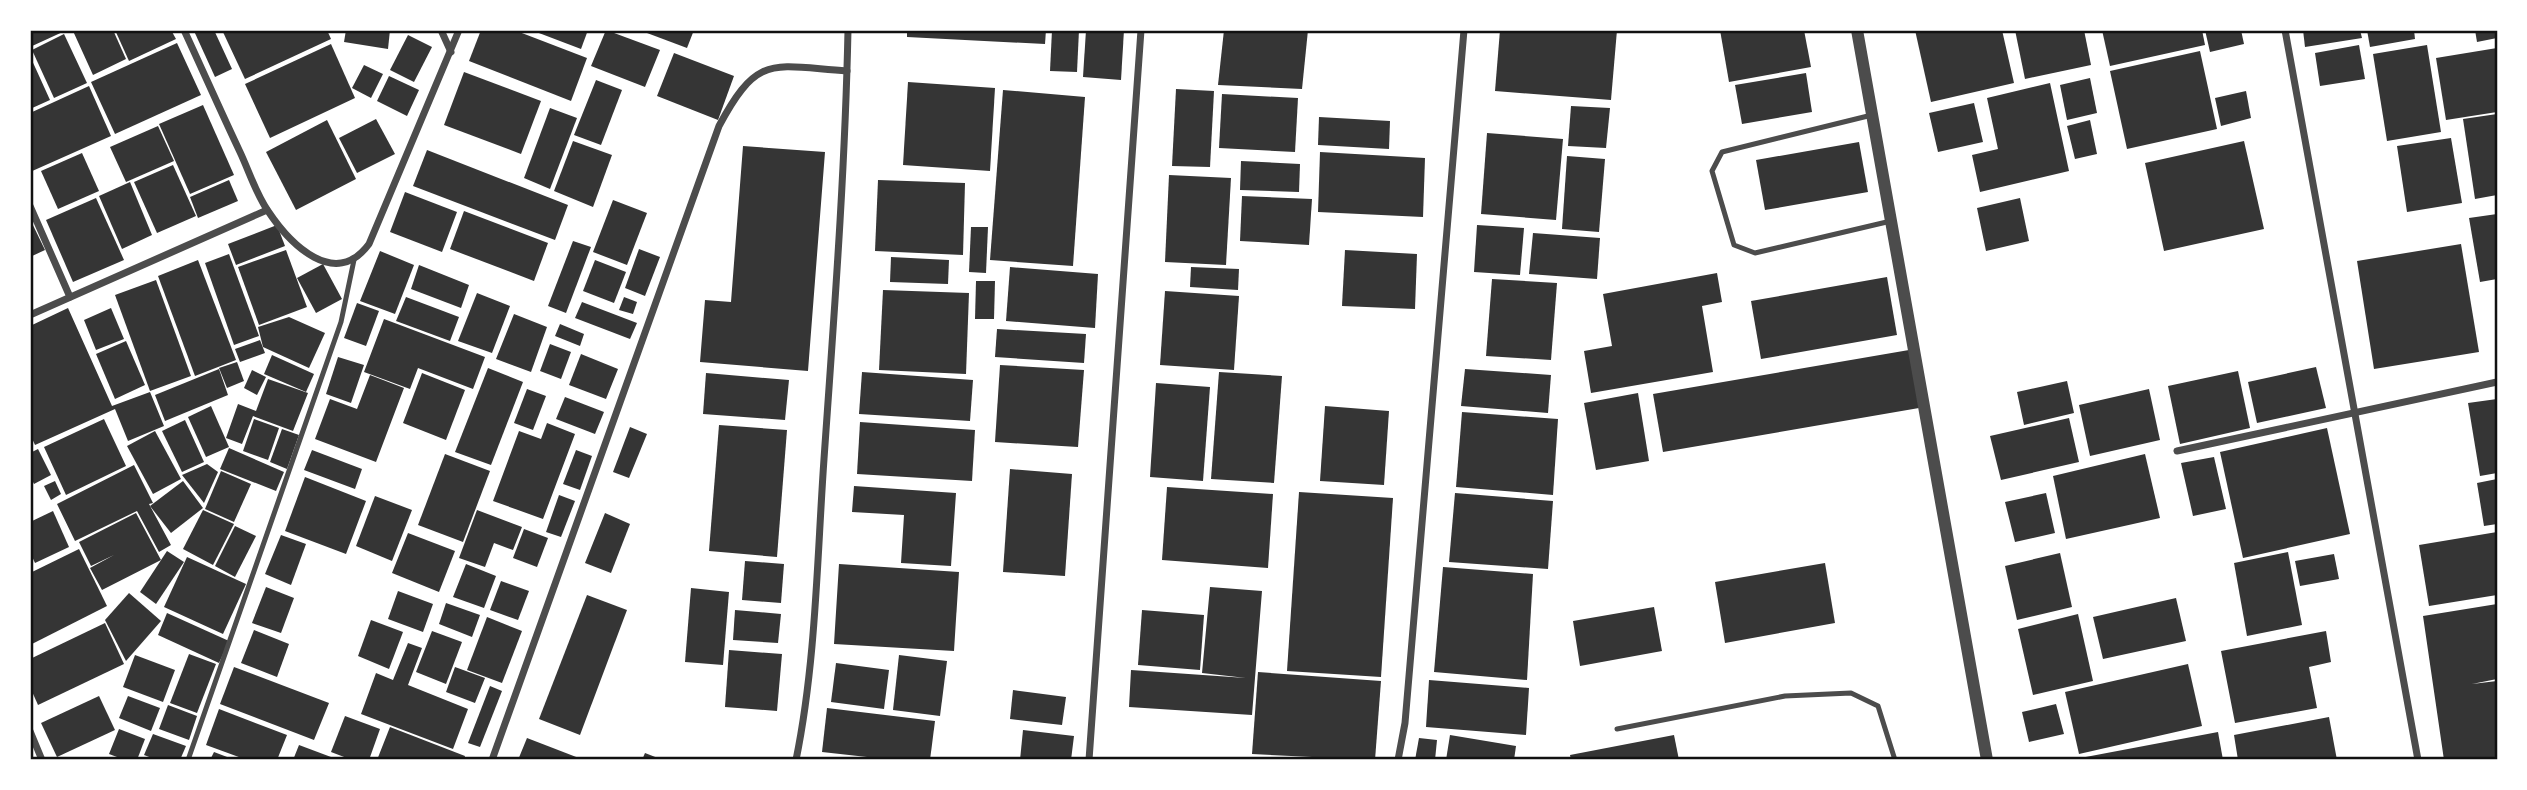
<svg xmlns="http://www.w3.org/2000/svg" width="2527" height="790" font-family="Manrope,sans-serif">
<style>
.building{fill:#353535}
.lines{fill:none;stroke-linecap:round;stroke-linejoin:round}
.service{stroke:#4c4c4c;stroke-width:5}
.minor{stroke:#4c4c4c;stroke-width:7}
.tertiary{stroke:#4c4c4c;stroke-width:12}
.neatline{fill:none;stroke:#111;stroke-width:2.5}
</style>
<rect width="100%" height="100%" fill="#fff"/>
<!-- building -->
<g class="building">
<polygon points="30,30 67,30 30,47"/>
<polygon points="76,30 113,30 126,59 93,75 73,31"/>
<polygon points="115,30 171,30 176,39 129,61"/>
<polygon points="214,30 232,69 215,77 194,31"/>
<polygon points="222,30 327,30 331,39 245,79"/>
<polygon points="346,30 390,30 388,49 344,42"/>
<polygon points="481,30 514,30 587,58 571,101 469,61"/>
<polygon points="531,30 588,30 581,49"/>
<polygon points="606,30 660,50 645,87 591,66"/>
<polygon points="639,30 694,30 687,48"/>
<polygon points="907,30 1046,30 1045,44 907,37"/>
<polygon points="1052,30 1079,30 1077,72 1050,71"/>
<polygon points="1086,30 1124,30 1121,80 1083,77"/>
<polygon points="1224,30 1308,30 1302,89 1218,85"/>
<polygon points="1500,30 1617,30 1611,100 1495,91"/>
<polygon points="1720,30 1804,30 1811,67 1729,82"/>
<polygon points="1915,30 2002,30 2014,83 1931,102"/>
<polygon points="2015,30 2084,30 2091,65 2025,79"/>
<polygon points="2102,30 2202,30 2205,45 2110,66"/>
<polygon points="2205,30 2241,30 2244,44 2210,52"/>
<polygon points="2303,30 2360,30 2362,38 2305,47"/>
<polygon points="2367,30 2414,30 2415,39 2370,47"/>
<polygon points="2475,30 2497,30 2497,38 2477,42"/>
<polygon points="64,34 87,83 54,98 32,50"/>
<polygon points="408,35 432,47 414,82 390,70"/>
<polygon points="177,43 201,95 115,134 91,82"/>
<polygon points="331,44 355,98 270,138 245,84"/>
<polygon points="2359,45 2365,79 2320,86 2315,53"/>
<polygon points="2427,45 2441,132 2387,141 2373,54"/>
<polygon points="2497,48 2497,112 2446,120 2436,58"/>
<polygon points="2200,51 2217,129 2127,149 2110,71"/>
<polygon points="674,53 734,76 718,120 657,96"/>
<polygon points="30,56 50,100 30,109"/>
<polygon points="364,65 383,74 371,98 352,88"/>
<polygon points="464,72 541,101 521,154 444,125"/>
<polygon points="1806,73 1812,112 1742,124 1735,85"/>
<polygon points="389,76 419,90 407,116 377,101"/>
<polygon points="2090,78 2097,113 2067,120 2060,85"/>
<polygon points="596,80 622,90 601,145 574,135"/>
<polygon points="908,82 995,88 990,171 903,165"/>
<polygon points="2050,83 2069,171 1980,192 1972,155 1998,149 1987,98"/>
<polygon points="89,86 111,136 30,172 30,113"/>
<polygon points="1176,89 1214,91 1210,167 1172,166"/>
<polygon points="1003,90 1085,97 1073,266 990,260"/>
<polygon points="2246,91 2251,118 2221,126 2215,98"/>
<polygon points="1222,94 1298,98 1295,152 1219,148"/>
<polygon points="1974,103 1983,142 1938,152 1929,113"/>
<polygon points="203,105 234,175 190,194 159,124"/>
<polygon points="1571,106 1610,108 1606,148 1568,146"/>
<polygon points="550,108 577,118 550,189 524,178"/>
<polygon points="2497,114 2497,195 2475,199 2463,119"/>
<polygon points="1319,117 1390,121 1389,149 1318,145"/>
<polygon points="376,119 395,154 357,173 339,138"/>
<polygon points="327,120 356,179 296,210 266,152"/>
<polygon points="2090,120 2097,154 2075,159 2067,126"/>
<polygon points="158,126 174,161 126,182 110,147"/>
<polygon points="1487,133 1563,139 1556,220 1481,214"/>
<polygon points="2451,138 2462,203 2407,212 2397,146"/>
<polygon points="573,141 612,155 593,207 554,191"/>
<polygon points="2244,141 2264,229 2164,251 2145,163"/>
<polygon points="1859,142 1868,192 1765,210 1756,160"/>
<polygon points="743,146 825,152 808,371 700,362 705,300 731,302"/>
<polygon points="427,150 568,205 555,240 413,186"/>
<polygon points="1320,152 1425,158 1423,217 1318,212"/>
<polygon points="82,153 99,191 58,209 41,171"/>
<polygon points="1567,156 1605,159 1599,232 1562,229"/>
<polygon points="1241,161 1300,164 1299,192 1240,190"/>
<polygon points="173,165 196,216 157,233 134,182"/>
<polygon points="1169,175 1231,178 1226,265 1165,262"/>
<polygon points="229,180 238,201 198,218 190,197"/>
<polygon points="878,180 965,183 963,255 875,251"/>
<polygon points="130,182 152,235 122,249 99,196"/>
<polygon points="405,192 457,212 442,252 390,232"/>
<polygon points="1242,196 1312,199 1309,245 1240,241"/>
<polygon points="96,198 124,260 73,282 46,220"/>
<polygon points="2020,198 2029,241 1986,251 1977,208"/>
<polygon points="613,200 647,213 627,265 593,252"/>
<polygon points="464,211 548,243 534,281 450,249"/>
<polygon points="2497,214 2497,279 2480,282 2469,218"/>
<polygon points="30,219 45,250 30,257"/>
<polygon points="277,225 285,246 236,265 228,244"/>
<polygon points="1477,225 1524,228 1520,275 1474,272"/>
<polygon points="971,227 988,227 986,273 969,272"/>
<polygon points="1533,233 1600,238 1597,279 1529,274"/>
<polygon points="573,241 591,247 566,313 548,306"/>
<polygon points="2461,244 2479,352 2374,369 2357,261"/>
<polygon points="639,249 660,257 645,296 625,288"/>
<polygon points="286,250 307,307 259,325 238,267"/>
<polygon points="1345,250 1417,254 1415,309 1342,306"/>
<polygon points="380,251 414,265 395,314 360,301"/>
<polygon points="229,254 259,336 234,345 205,263"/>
<polygon points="891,257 949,260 948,284 890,282"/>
<polygon points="198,260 236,360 195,376 158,276"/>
<polygon points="595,260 626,272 614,303 583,291"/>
<polygon points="323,264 342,299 316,313 297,278"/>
<polygon points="419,265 469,285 461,308 411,289"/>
<polygon points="1010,267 1098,274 1095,328 1006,321"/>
<polygon points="1191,267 1239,269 1238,290 1190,287"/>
<polygon points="1717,273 1722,302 1702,306 1713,372 1591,393 1584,351 1612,346 1603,294"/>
<polygon points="1887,277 1897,335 1761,359 1751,301"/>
<polygon points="1492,279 1557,283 1551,360 1486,356"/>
<polygon points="156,280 191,376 150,391 115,295"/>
<polygon points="976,281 995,281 994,319 975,319"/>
<polygon points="883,290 969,293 966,374 879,370"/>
<polygon points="1165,291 1239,296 1234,370 1160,365"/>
<polygon points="477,293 510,306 492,353 458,341"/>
<polygon points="406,297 459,317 450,341 396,321"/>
<polygon points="624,297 637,302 633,314 619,310"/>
<polygon points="582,302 637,323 630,339 575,318"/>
<polygon points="357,303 379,311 366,346 344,338"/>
<polygon points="68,308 112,406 150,392 164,426 128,441 115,409 35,445 30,434 30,326"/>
<polygon points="111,308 124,339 96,350 84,320"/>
<polygon points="514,314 547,327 531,372 496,359"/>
<polygon points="289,317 325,333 309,368 263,347 258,327"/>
<polygon points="384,319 485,357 473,389 418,368 410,389 364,372"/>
<polygon points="560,324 584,334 580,346 555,336"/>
<polygon points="997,329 1086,334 1084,363 995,357"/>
<polygon points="260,340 265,353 240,362 235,349"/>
<polygon points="126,341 145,385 115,399 96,354"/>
<polygon points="550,344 571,352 561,379 540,371"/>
<polygon points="1909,350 1919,408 1663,452 1653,394"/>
<polygon points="581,354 618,369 606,399 569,385"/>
<polygon points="272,355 314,374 306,392 264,374"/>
<polygon points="338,357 364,365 351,403 326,394"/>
<polygon points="237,362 244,381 227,388 219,368"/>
<polygon points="1000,365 1084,370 1078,447 995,442"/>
<polygon points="2316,367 2326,408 2257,423 2248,382"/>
<polygon points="488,368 523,382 491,465 455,452"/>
<polygon points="219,369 228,395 165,421 155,395"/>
<polygon points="1465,369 1551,375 1548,413 1461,406"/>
<polygon points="252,370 266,377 257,395 244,388"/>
<polygon points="2238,371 2250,428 2180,444 2168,386"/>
<polygon points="862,372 973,380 970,421 859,414"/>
<polygon points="1219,372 1282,376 1274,483 1211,479"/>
<polygon points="422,373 465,390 446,440 403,423"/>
<polygon points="706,373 789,380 785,420 703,414"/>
<polygon points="370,375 404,388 376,462 315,439 330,399 357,409"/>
<polygon points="268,379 308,393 293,431 253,416 242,444 226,438 238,404 256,411"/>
<polygon points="2067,381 2074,413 2024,425 2017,392"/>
<polygon points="1156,383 1210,387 1203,481 1150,477"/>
<polygon points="527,389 546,396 533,430 514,423"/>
<polygon points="2149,389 2160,440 2090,456 2079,405"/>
<polygon points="1638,393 1649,461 1596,470 1584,403"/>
<polygon points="565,397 604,412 595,434 556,419"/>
<polygon points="2497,399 2497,473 2480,476 2468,403"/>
<polygon points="211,406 229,447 206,457 188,417"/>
<polygon points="1325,406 1389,411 1384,485 1320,481"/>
<polygon points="1462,412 1558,419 1553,495 1456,487"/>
<polygon points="2069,418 2079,462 2001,480 1990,436"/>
<polygon points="104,419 126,466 66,495 44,447"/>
<polygon points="254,419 279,428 268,460 243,451"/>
<polygon points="185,420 204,462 182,472 162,431"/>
<polygon points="860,422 975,430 972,481 857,474"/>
<polygon points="547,423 575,434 543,519 493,501 519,431 541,439"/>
<polygon points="719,425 787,430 777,557 709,551"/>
<polygon points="630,427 647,434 629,478 613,472"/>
<polygon points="2327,428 2350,534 2243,558 2220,452"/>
<polygon points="282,429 299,435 287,469 270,462"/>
<polygon points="155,431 181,479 153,494 127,446"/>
<polygon points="229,448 284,472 276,491 220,469"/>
<polygon points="38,449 51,475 34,484 30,476 30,453"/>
<polygon points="312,450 362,469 355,489 304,470"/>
<polygon points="576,450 592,456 580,490 563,484"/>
<polygon points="445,454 490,471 463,542 418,525"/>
<polygon points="2145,454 2160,518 2066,539 2053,476"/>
<polygon points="2214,457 2226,509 2193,516 2181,463"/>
<polygon points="207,464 218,472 204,503 182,475"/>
<polygon points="134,465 153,503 149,504 171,545 159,552 137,511 75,541 57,504"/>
<polygon points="1010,469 1072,474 1065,576 1003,572"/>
<polygon points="221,471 251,484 234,522 205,509"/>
<polygon points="305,477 366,501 346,554 285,531"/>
<polygon points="2497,479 2497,524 2484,526 2477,483"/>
<polygon points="55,481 61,494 51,500 44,486"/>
<polygon points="183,481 203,508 171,533 150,506"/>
<polygon points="854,486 956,493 951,566 901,563 904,515 852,512"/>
<polygon points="1167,487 1273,494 1268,568 1162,560"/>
<polygon points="1299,492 1393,498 1381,677 1287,671"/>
<polygon points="1455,493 1553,501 1548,569 1449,562"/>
<polygon points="2046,493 2055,533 2015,542 2005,502"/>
<polygon points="559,495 575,501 561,537 546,532"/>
<polygon points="375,496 412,510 392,561 356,546"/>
<polygon points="203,510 234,524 213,565 183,549"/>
<polygon points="477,510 522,527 513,550 494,543 485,567 459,558"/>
<polygon points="53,511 69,547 35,563 30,552 30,522"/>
<polygon points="136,513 161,560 102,590 90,568 114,555 91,566 79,542"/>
<polygon points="605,513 630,524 611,573 585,563"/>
<polygon points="235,526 256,536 235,577 215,566"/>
<polygon points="524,529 548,538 537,567 513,558"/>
<polygon points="2497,532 2497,595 2429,606 2419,545"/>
<polygon points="408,533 455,551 439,592 392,573"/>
<polygon points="281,535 306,544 291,585 265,574"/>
<polygon points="79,549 107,606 30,645 30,573"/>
<polygon points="167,551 184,562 156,604 140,592"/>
<polygon points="2288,552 2302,625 2247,636 2234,563"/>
<polygon points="2060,553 2072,607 2017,620 2005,566"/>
<polygon points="2334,554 2339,579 2300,586 2295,561"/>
<polygon points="187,557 246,584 223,634 164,607"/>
<polygon points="745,561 784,564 781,603 742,600"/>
<polygon points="1825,563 1835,623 1725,643 1715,582"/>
<polygon points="466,564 496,576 484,608 453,597"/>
<polygon points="839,564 959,572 954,651 834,644"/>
<polygon points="1443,567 1533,574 1527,680 1434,672"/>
<polygon points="501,581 529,591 518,620 490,610"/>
<polygon points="266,587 294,598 281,633 252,623"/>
<polygon points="1210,587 1262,591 1252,715 1129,707 1131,670 1246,678 1202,673"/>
<polygon points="691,588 729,592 723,665 685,662"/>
<polygon points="398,591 433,604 423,632 388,619"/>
<polygon points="129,593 161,621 126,661 105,620"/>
<polygon points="587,595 627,610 580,735 539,719"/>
<polygon points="2176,598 2186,641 2103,659 2093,617"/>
<polygon points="446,603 480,615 472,637 439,624"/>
<polygon points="2497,604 2497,679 2472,684 2497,681 2497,757 2444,760 2423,616"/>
<polygon points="1654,607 1662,651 1580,666 1573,621"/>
<polygon points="735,610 781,614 778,643 733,640"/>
<polygon points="1142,610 1204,615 1200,670 1138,665"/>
<polygon points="167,613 229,641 219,663 158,635"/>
<polygon points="2078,614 2093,681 2033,695 2018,629"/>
<polygon points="487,617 522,631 502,683 467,670"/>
<polygon points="371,620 403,632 389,669 358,656"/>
<polygon points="105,623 124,664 38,705 30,687 30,659"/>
<polygon points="254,630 289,644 277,677 241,663"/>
<polygon points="432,631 462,642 446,684 416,672"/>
<polygon points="2326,631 2331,662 2309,667 2317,708 2235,723 2221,651"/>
<polygon points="408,643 422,648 408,685 468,709 453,749 361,714 376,673 393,680"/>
<polygon points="729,650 782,654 777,711 725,707"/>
<polygon points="189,654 216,664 197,713 170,703"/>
<polygon points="135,655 175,670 163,702 123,687"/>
<polygon points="899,655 947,661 940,716 893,710"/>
<polygon points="836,663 889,670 884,709 831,702"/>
<polygon points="2188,664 2202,726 2079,754 2065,692"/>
<polygon points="234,667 329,703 314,740 220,704"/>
<polygon points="455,667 485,678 475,703 446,692"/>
<polygon points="1258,672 1381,681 1375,760 1252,754"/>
<polygon points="1429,680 1529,688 1526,735 1426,727"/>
<polygon points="490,686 502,691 480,747 468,743"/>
<polygon points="1013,690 1066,697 1062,725 1010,719"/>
<polygon points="99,696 115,730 57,757 41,723"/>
<polygon points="128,696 160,708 151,731 119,718"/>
<polygon points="2056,704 2064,734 2029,742 2022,712"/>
<polygon points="168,705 197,716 189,740 159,729"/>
<polygon points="827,708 935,721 930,760 894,760 822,752"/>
<polygon points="219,709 287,735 277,760 247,760 206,745"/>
<polygon points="345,716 380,729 369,760 352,760 331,752"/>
<polygon points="2329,717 2337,760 2238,760 2234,735"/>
<polygon points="390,727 465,756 464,760 377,760"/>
<polygon points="119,729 145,739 137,760 125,760 109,754"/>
<polygon points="1023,730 1074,736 1071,760 1020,760"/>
<polygon points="2218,732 2223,760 2076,760 2075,759"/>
<polygon points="153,734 186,746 180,760 157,760 144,755"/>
<polygon points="1450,735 1516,746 1514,760 1446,760"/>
<polygon points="1674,735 1679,760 1571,760 1570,755"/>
<polygon points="527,738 584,760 518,760"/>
<polygon points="1419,738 1437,740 1435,760 1415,760"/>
<polygon points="299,745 339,760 293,760"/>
<polygon points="214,752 235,760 210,760"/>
<polygon points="645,753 663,760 642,760"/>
</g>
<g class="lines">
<!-- service -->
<g class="service">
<polyline points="1872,115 1722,152 1712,171 1734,245 1755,253 1891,221"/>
<polyline points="1617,729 1785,696 1851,693 1878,706 1895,760"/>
<polyline points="188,760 341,322 354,260"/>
</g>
<!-- minor -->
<g class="minor">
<path d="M184,30C203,71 221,112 240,152C249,171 256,194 268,211C290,244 335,290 369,244L459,30"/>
<polyline points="441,30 451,52"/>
<polyline points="2285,30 2418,760"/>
<polyline points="30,206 70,297"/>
<polyline points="30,315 267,210"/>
<polyline points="2177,451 2497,382"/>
<polyline points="30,731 42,760"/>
<path d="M492,760L719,126C758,53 772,66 847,71"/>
<path d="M796,760C816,662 817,559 824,459C834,316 845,173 848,30"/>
<polyline points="1089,760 1141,30"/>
<polyline points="1398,760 1405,723 1464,30"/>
</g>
<!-- tertiary -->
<polyline class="tertiary" points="1857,30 1987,760"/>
</g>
<!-- border -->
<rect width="2527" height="790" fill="none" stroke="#ffffff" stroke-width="63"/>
<rect x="32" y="32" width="2464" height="726" class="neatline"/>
</svg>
